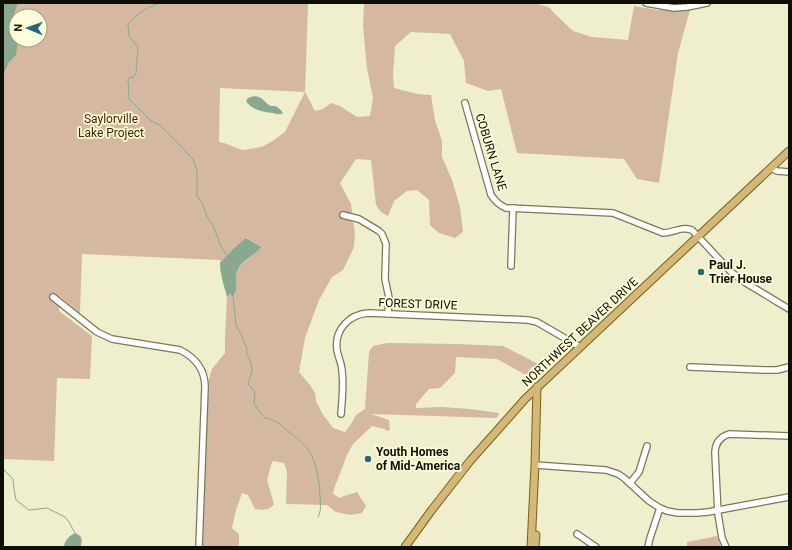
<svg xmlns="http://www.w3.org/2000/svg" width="792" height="550" font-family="Roboto,sans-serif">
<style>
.green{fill:#d4b8a2;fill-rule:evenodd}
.water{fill:#88a98f}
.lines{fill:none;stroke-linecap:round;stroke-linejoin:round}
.stream{stroke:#88a98f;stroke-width:1}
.minor-casing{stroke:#797859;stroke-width:8}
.major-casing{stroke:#7c5e15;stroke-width:9}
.minor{stroke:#fff;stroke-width:5.5}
.major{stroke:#d3b878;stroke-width:7}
.poi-dot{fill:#236778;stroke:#fdfdda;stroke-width:1.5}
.labels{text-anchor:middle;stroke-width:3.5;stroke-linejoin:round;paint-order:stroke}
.park-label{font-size:12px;fill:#432302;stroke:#fdfdda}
.street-label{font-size:12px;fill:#100f05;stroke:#fdfdda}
.poi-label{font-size:12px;font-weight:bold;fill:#100f05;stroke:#fdfdda;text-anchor:start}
</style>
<rect width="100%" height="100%" fill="#f0efcd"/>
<!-- green -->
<g class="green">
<path d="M3,3H308L305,92L315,111L323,109L331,103L340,106L357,117L370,116L373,98L367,69L363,26L364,3H534L549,7L553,12L573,31L592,37L628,40L634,6L657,10H690L678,53L659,183L637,179L624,159L517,153L501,89L488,91L466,83L464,61L450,34L411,32L395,46L393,74L394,88L417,94L431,95L435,120L442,141V157L452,180L460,207L463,232L455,238L439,233L430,225L429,200L417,190L407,191L394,201L388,216L381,212L376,205L371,160L356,159L340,183L351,204L355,234L354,247L343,270L332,277L319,300L305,338L299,372L310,385L315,393L316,401L322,413L333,428L345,432L349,427L356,415L365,409L369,352L373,346L387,343L457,344L503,346L542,366L532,367L529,370L533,379L497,359L456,357L455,373L440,388L429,389L416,404V408L442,407L470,409L499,413L497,418L371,414L389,420L390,430L387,431L384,429L372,426L353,444L347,455L339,476L335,486L333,494L340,498L344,496L357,492L366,506L362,513L350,515L336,512L327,505L286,504L287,472L284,463L274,461L272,462L267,480L274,504C269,511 263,510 255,509L248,495L242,493L236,510L232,528L239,534V545L236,547H201L209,379L212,369L225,353V337L227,297L230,294L233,297C234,296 236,292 236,291C238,284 234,278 238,269C243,259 254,256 260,247V246L247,238L233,249L220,263V260L82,254L80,313L59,296V311L92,336L90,379L57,378L54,461L3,459ZM16,16H40V40H16ZM220,88L305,92L285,132L274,140L262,147L242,150L224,143L219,142Z"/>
<polygon points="717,536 721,547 687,547 687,542"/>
</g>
<!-- water -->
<g class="water">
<polygon points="3,3 18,3 13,16 16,21 16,40 18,40 16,55 9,62 4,73 3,81"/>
<path d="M254,96C264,97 264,103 271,106C273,106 274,106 275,106C278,107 281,110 283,113C279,115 277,114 273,113C263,112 252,110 246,101L248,98Z"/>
<path d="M246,238L260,246L261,247C254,256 243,259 238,269C234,278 238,284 236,291C235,293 234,295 233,297L230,294L227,297C224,285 220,275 220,263L233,249Z"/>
<path d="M75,533C83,536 82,539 81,547H64C64,541 70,535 75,533Z"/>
</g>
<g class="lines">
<!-- stream -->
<g class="stream">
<path d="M161,3C150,5 135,15 128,24L129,36L138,47L136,73L132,78L130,77L128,80L129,91L128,98L150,120L161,126L193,159L197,171V196L203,205L207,216L214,228L221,246L227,256"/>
<path d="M233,296L236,324L243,339L247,349L246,352L251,363L252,371L248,384L255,392L254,404L265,418C275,419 281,425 289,432C295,437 302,441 307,448C317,461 319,480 320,496C320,502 322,511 318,517"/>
<polyline points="3,469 13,479 14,489 16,500 29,510 47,508 65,517 69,522 75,533"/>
</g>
<defs>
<g id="minor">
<polyline points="646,3 674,8 687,7 707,3"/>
<path d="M465,103L491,195C495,201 499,205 506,208L613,213L663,233C675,233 679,226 692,230L731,272L746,283L789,309"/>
<polyline points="771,168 777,171 789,172"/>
<polyline points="343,215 359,219 379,231 382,234 386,244 385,279 389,298 388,314"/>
<polyline points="511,266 513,208"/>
<path d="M53,297L97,332L112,339L180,350C196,358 205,370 205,387L199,547"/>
<polyline points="690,367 764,370 777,370 789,367"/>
<path d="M341,414C342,400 344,385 342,371C342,364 338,357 337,350C334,329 350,314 369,313L528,320L537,322L580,347"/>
<polyline points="535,465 606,470 618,474 624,478 649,501 660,508 667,511 678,513 697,513 708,512 789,497"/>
<polyline points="630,483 639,472 647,446"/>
<polyline points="577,534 596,547"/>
<polyline points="648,547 650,538 660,508"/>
<path d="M726,547L722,538L718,514L715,453C715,443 720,437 729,434L789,436"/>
</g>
<g id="major">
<polyline points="405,547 431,511 470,461 525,399 789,151"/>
<polyline points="531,547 535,465 537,387"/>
<polyline points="535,547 536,535"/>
</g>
</defs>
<!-- minor casing -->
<use href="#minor" class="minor-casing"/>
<!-- major casing -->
<use href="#major" class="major-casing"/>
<!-- minor -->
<use href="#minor" class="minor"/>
<!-- major -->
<use href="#major" class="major"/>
</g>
<!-- markers -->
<g class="poi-dot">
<circle cx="701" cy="272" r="4"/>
<circle cx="368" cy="459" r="4"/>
</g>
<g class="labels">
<!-- park labels -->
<g class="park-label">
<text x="111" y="123">Saylorville<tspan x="111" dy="14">Lake Project</tspan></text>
</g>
<!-- street labels -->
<g class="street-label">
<text transform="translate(491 152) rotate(73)" y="4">COBURN LANE</text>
<text transform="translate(418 304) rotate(2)" y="4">FOREST DRIVE</text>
<text transform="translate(580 332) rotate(-43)" y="4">NORTHWEST BEAVER DRIVE</text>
</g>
<!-- poi labels -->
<g class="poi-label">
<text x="709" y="269">Paul J.<tspan x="709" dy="14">Trier House</tspan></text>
<text x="376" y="456">Youth Homes<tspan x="376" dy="14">of Mid-America</tspan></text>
</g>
</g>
<!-- border -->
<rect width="792" height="550" fill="none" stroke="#100f05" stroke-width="8"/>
<!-- north arrow -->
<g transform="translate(28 28) rotate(272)"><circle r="19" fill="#fdfdda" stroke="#9e9e85"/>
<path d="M0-3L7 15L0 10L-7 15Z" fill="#236778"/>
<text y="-6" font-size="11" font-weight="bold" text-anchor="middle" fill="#100f05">N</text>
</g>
</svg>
